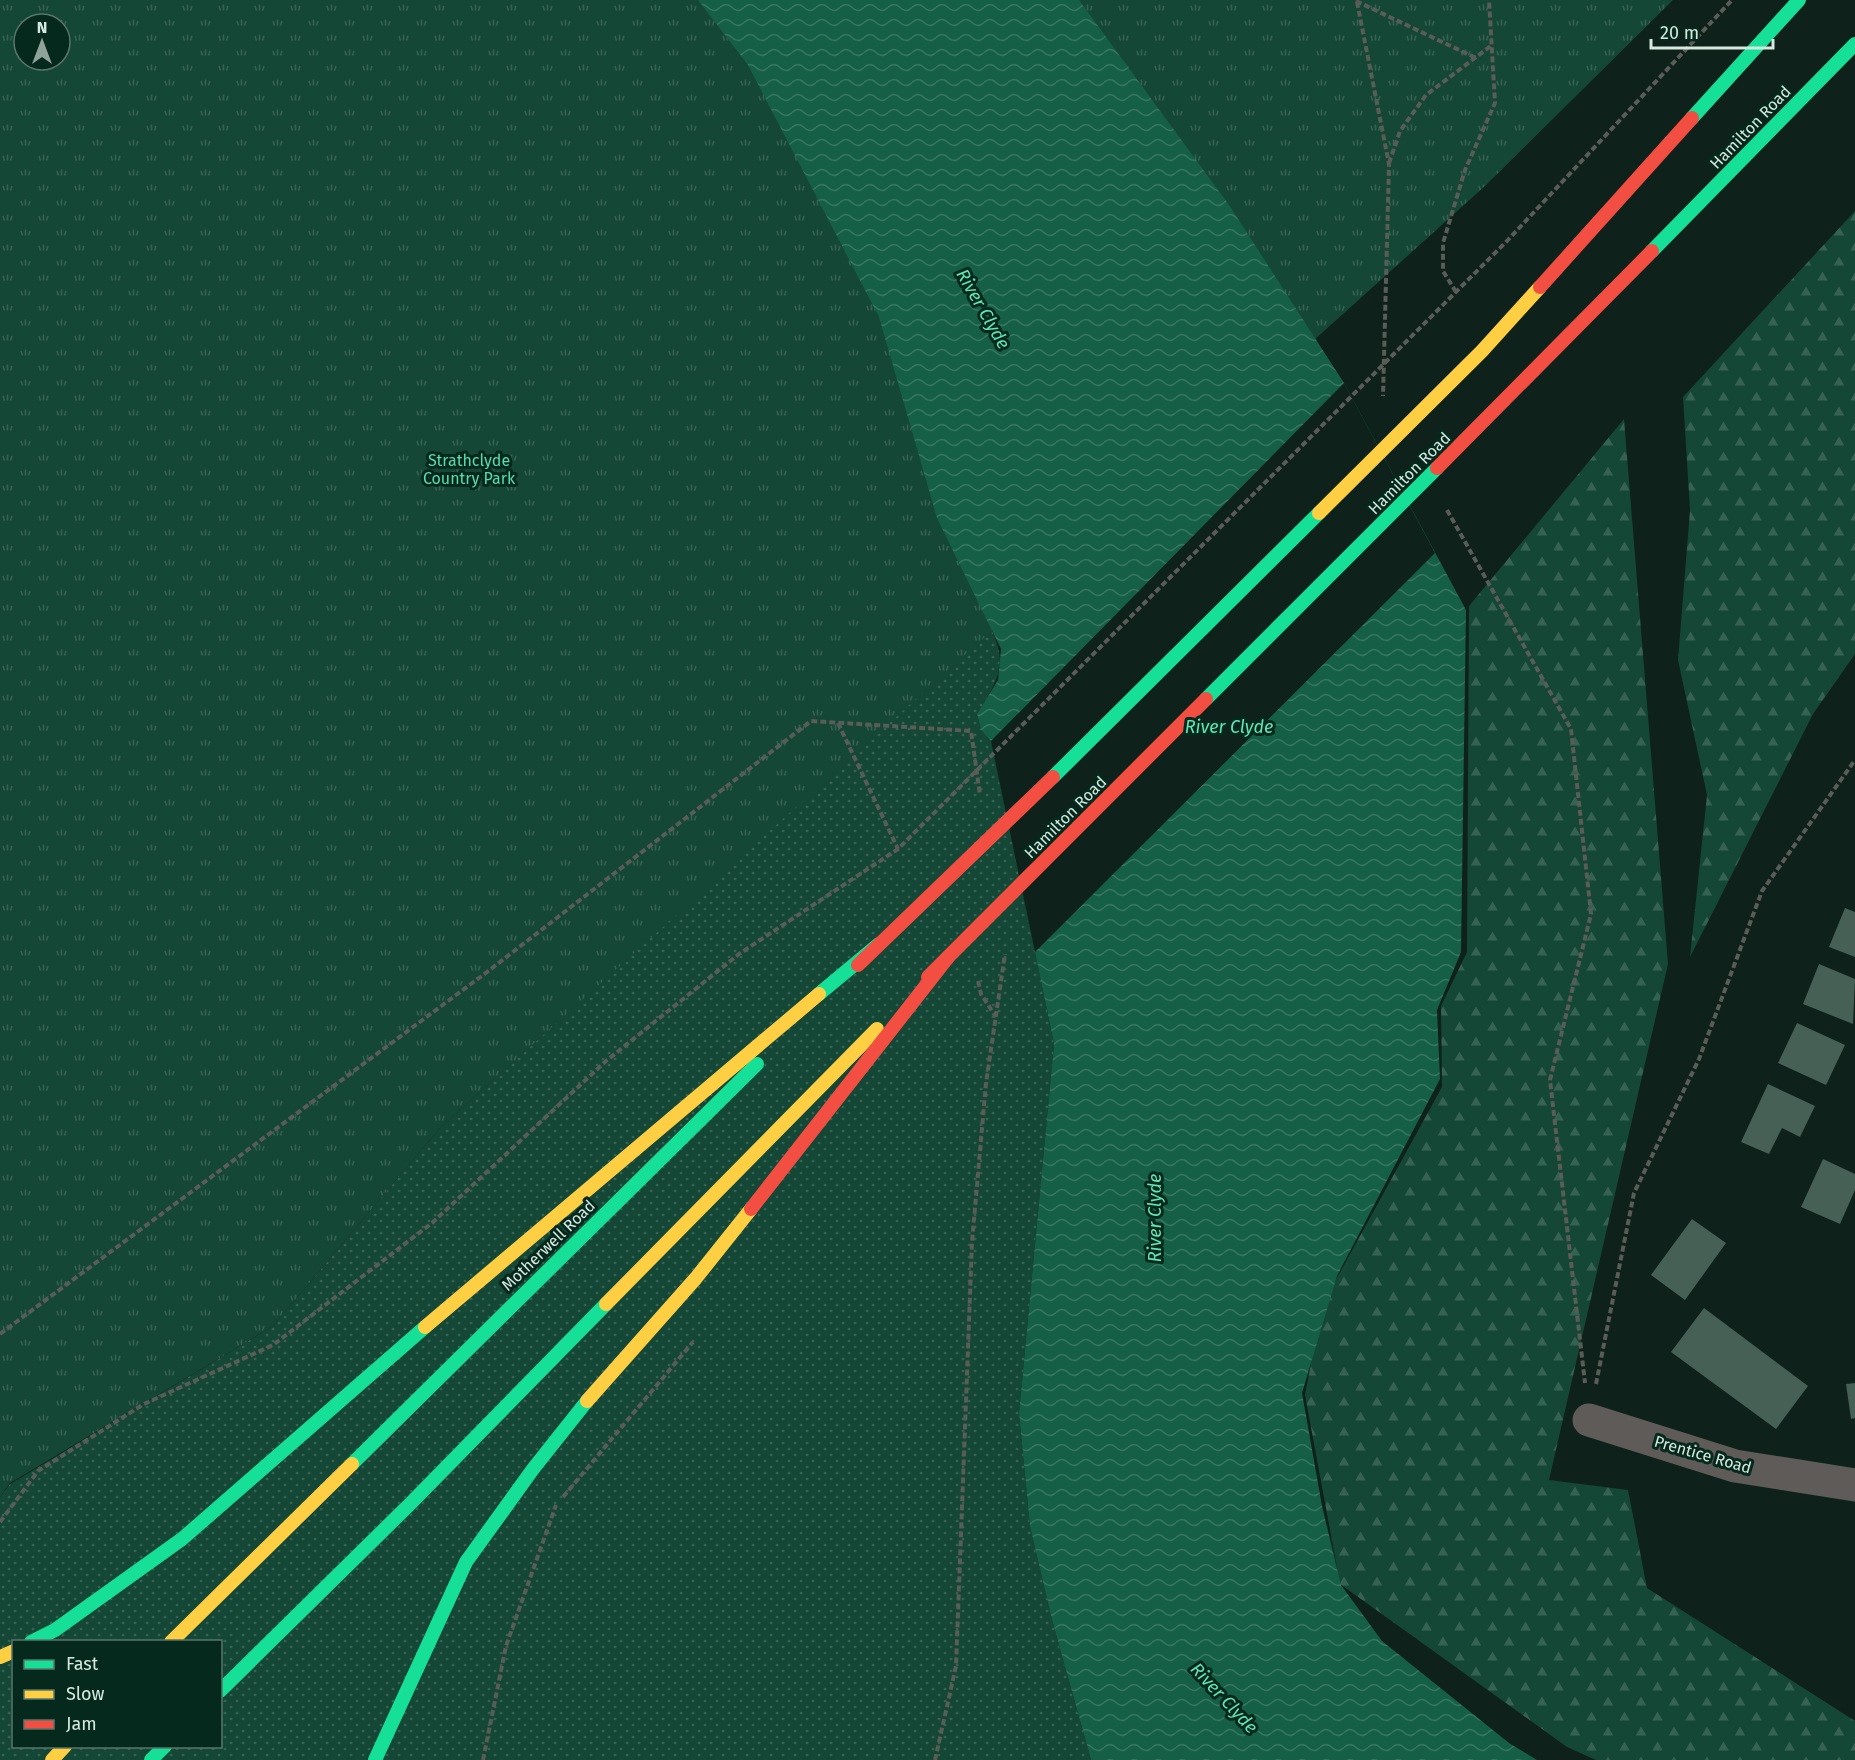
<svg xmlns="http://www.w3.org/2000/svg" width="1855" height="1760" font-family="'Fira Sans',sans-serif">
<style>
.grass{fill:url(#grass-dots);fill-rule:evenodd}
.forest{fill:url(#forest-firs)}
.park{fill:url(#park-tufts);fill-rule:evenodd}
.water{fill:url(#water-waves)}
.pier{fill:#0e211a}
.building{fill:#466056}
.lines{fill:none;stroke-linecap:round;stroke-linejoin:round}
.path{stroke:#595c59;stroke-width:4;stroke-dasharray:6 3;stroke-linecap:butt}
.street{stroke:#5f5b59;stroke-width:33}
.fast{stroke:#16e098;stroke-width:14}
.slow{stroke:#ffcf43;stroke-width:14}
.jam{stroke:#f24e42;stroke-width:14}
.labels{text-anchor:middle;stroke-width:6;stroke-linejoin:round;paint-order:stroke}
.street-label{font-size:16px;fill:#d6e9e0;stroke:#06291d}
.park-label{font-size:16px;fill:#58dcad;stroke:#06291d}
.water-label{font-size:18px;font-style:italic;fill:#61e5b5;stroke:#06291d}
</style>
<defs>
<pattern id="grass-dots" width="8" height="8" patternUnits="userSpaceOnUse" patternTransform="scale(1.5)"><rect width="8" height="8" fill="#154736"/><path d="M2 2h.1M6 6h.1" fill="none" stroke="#366253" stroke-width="1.8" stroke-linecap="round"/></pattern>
<pattern id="forest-firs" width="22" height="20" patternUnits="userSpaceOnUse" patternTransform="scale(1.5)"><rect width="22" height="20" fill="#154736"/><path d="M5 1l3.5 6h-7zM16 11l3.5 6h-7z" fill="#366253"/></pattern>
<pattern id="park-tufts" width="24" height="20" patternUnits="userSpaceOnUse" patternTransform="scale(1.5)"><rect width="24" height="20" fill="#154736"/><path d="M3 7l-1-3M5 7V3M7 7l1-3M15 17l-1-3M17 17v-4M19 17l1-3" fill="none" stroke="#366253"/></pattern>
<pattern id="water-waves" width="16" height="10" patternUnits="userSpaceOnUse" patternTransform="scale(1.5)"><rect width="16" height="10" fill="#165f47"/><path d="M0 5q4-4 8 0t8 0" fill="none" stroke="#377661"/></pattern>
</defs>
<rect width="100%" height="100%" fill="#0e211a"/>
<!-- grass -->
<path class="grass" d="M991,629C1009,665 997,682 977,714L981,730L991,741L1054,1044L1019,1413L1030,1527L1052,1620L1091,1760H0V1497L10,1484L273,1326L439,1129ZM14,1642H220V1746H14Z"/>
<!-- forest -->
<g class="forest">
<polygon points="1855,211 1855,654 1813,714 1690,957 1707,795 1678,660 1690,510 1683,397"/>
<polygon points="1624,419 1668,964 1549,1480 1628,1490 1647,1588 1855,1721 1855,1760 1596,1760 1567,1747 1340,1584 1305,1395 1322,1305 1442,1087 1441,1006 1467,952 1469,606"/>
</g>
<!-- park -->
<path class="park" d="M0,0H1673L1485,186L439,1129L273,1326L10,1483L0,1497ZM24,24H60V60H24Z"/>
<!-- water -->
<polygon class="water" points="698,0 1079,0 1229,205 1344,383 1466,610 1461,952 1437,1010 1440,1079 1337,1276 1302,1393 1322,1506 1341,1585 1382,1641 1509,1743 1537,1760 1091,1760 1052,1620 1030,1527 1019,1413 1054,1044 991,741 981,730 977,714 998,680 1001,649 937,518 879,317 748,65"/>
<!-- pier -->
<polygon class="pier" points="1344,383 1435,553 1035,952 991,741"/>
<!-- building -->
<g class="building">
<polygon points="1845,908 1855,912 1855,957 1829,947"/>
<polygon points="1819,964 1855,979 1853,1024 1803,1004"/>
<polygon points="1797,1023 1845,1045 1826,1085 1778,1063"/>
<polygon points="1768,1084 1815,1106 1800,1137 1782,1128 1769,1154 1741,1142"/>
<polygon points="1823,1159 1855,1174 1855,1190 1840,1224 1801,1207"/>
<polygon points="1692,1219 1726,1243 1685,1300 1651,1275"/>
<polygon points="1704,1308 1808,1386 1776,1429 1671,1352"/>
<polygon points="1855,1383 1855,1418 1851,1419 1846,1384"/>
</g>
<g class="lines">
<!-- path -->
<g class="path">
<polyline points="1356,1 1476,58"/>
<polyline points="1357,2 1389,164 1383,396"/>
<polyline points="1389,163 1400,131 1426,95 1492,45"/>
<polyline points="1456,292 1443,271 1443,243 1465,170 1495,103 1489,0"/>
<polyline points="1447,510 1571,729 1591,914 1550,1080 1585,1383"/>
<polyline points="838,723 898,849"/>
<polyline points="978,981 981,994 996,1017"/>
<polyline points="0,1334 487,972 811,721 971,731 980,795"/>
<polyline points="1596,1384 1634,1193 1699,1059 1762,891 1855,760"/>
<polyline points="563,1497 693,1342"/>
<polyline points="0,1522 38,1471 144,1404 273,1345 432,1223 606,1061 739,954 898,849 1507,241 1732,0"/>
<polyline points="483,1760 506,1646 556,1505"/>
<polyline points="935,1760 956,1666 972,1242 986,1083 1005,954"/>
</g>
<!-- street -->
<polyline class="street" points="1589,1420 1735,1466 1855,1485"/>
<!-- fast -->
<g class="fast">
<polyline points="1692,118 1799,0"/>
<polyline points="1652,251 1855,44"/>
<polyline points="1206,699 1437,468"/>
<polyline points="1053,777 1319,513"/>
<polyline points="819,994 879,944"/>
<polyline points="352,1464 757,1064"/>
<polyline points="31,1642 55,1630 182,1539 425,1327"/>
<polyline points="220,1691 411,1503 606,1304"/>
<polyline points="151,1760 165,1746"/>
<polyline points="375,1760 466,1562 533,1469 587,1401"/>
</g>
<!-- slow -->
<g class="slow">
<polyline points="1319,513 1482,351 1540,287"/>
<polyline points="606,1304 877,1029"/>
<polyline points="425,1327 819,994"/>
<polyline points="587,1401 696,1278 751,1209"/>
<polyline points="171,1642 352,1464"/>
<polyline points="0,1657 14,1651"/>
<polyline points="52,1760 65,1746"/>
</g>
<!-- jam -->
<g class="jam">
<polyline points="1540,287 1692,118"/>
<polyline points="1437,468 1652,251"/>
<polyline points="858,965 1053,777"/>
<polyline points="928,977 1206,699"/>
<polyline points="751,1209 949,956"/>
</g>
</g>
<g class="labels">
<!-- street labels -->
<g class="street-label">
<text transform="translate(1750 127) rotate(-46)" y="6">Hamilton Road</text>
<text transform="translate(1409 473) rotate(-45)" y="6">Hamilton Road</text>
<text transform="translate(1065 817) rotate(-45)" y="6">Hamilton Road</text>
<text transform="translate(548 1245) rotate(-44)" y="6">Motherwell Road</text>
<text transform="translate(1703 1454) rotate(16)" y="6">Prentice Road</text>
</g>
<!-- park labels -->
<g class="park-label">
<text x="469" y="466">Strathclyde<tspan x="469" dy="18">Country Park</tspan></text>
</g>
<!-- water labels -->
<g class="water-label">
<text transform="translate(983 309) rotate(60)" y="6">River Clyde</text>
<text x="1229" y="733">River Clyde</text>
<text transform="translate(1155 1218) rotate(-90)" y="6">River Clyde</text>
<text transform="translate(1224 1698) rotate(47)" y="6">River Clyde</text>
</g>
</g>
<!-- legend -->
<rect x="12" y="1640" width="210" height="108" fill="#06291d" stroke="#59766b" stroke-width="1.5"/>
<rect x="24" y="1660" width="30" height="9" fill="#16e098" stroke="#59766b" stroke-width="1.5"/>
<text x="66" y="1670" font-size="18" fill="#d6e9e0">Fast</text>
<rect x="24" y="1690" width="30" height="9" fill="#ffcf43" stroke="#59766b" stroke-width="1.5"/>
<text x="66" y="1700" font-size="18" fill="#d6e9e0">Slow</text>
<rect x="24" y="1720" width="30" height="9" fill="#f24e42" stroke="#59766b" stroke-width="1.5"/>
<text x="66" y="1730" font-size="18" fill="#d6e9e0">Jam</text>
<!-- north arrow -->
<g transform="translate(42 42)"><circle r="28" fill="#06291d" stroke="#59766b" stroke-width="1.5"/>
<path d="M0-4.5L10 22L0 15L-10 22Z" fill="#90a39b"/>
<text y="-9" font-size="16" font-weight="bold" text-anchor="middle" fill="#d6e9e0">N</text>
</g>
<!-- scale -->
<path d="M1651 39v9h122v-9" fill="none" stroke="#d6e9e0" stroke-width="3"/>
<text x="1660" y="39" font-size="18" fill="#d6e9e0" stroke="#06291d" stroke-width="4.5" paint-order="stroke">20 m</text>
</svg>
